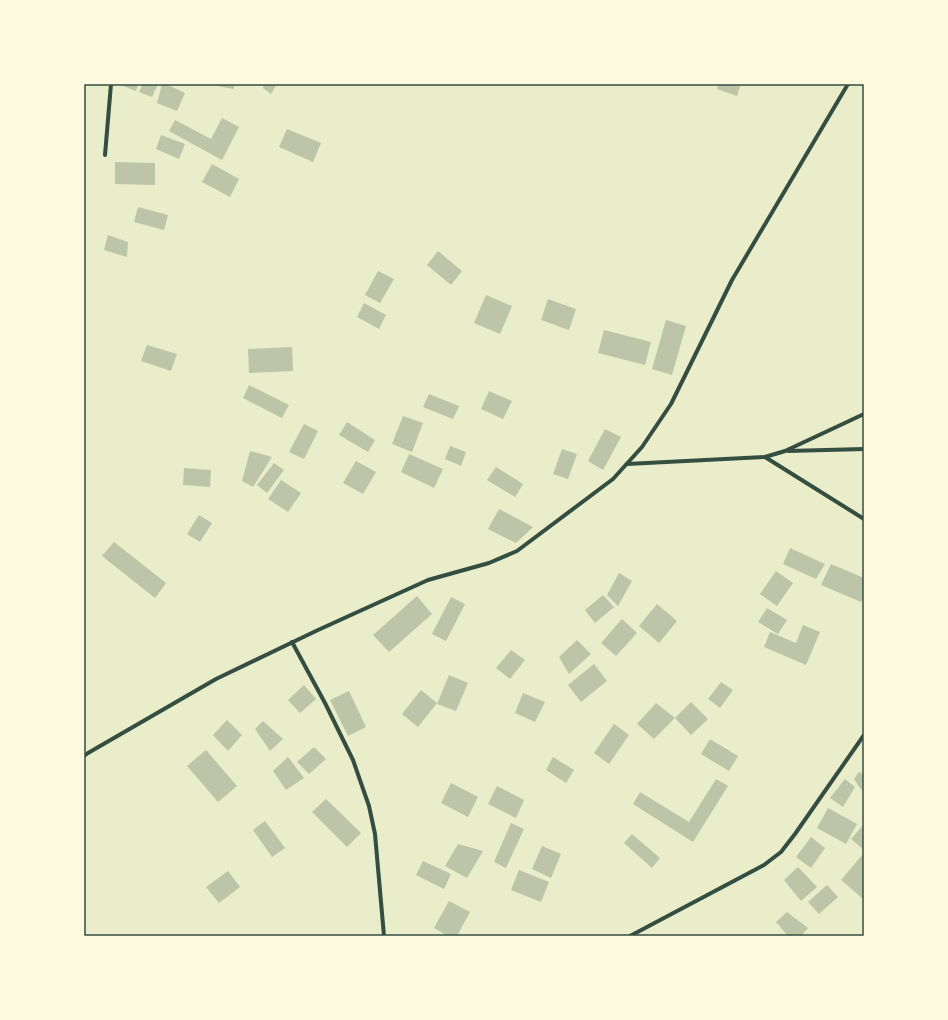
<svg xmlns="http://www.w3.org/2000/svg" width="948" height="1020" font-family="Arial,sans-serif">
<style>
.building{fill:#bcc5a7}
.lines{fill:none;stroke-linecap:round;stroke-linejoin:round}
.minor{stroke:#344e41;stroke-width:4}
.neatline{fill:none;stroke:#344e41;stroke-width:1.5}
</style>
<rect width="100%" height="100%" fill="#e9edc9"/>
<!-- building -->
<g class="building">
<polygon points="123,84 138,84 136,91 123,86"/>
<polygon points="143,84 158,84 152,97 139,92"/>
<polygon points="162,84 166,84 185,93 177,111 157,103"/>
<polygon points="217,84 234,84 234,89 217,86"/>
<polygon points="264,84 277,84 271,94 263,88"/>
<polygon points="718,84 741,84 737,96 717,89"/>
<polygon points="222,118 239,127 222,160 169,131 175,120 211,139"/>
<polygon points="287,129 321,143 313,162 279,147"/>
<polygon points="161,135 185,144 179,159 156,149"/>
<polygon points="115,162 155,163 155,185 115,184"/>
<polygon points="212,164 239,179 230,197 202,182"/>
<polygon points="138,207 168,215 164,230 134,222"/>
<polygon points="108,235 128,242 127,257 104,250"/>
<polygon points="438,251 462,271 451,285 427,265"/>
<polygon points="378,271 394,279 380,303 365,295"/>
<polygon points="486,295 512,306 500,334 474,323"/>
<polygon points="548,299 576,309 569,330 541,320"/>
<polygon points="364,303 386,315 379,329 357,317"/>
<polygon points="666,320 686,326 672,375 652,369"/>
<polygon points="604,330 651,342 645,365 598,353"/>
<polygon points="147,345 177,354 171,371 141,361"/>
<polygon points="292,347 293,371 249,373 248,349"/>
<polygon points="249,385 289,405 282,418 243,398"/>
<polygon points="489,391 512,401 503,419 481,409"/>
<polygon points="429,394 459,406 453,419 423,407"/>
<polygon points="403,416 423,423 412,452 392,444"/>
<polygon points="347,422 375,440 368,452 339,435"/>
<polygon points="304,424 318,431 304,459 289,452"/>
<polygon points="605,429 621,437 603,470 588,461"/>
<polygon points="450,446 466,452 461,466 445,459"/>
<polygon points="562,449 577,454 568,479 553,474"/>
<polygon points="250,451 272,457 253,487 242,481"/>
<polygon points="409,454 443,469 434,488 401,472"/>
<polygon points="356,461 376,472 363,494 343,483"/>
<polygon points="274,463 284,470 267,493 257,485"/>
<polygon points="496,467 523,484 515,497 487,480"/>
<polygon points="184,468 211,470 210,487 183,485"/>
<polygon points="281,480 301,493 288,512 268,499"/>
<polygon points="499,509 533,527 516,543 488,529"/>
<polygon points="199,515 212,523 200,542 187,534"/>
<polygon points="114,542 166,583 155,598 102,556"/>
<polygon points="790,548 825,564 816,579 783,564"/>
<polygon points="831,564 864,578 864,596 861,602 821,585"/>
<polygon points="776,571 793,583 777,606 760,594"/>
<polygon points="619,573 632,581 618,606 607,595"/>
<polygon points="603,595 614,607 595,623 585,610"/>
<polygon points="417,596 432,614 389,652 373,635"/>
<polygon points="451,597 465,604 446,641 432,634"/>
<polygon points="657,604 677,621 659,643 639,626"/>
<polygon points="767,608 787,620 778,634 758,622"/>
<polygon points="622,619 637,633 616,656 601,643"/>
<polygon points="803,625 820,632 806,665 764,647 770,632 796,643"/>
<polygon points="577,640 591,654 569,674 559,657"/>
<polygon points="511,650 525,660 510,679 496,668"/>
<polygon points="594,664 607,681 581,702 568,685"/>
<polygon points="449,675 468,683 456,711 437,704"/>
<polygon points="721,682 733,690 720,708 708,699"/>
<polygon points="304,685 316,699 300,713 288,700"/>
<polygon points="421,690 437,703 418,727 402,714"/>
<polygon points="349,691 366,727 348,736 330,700"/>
<polygon points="523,693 545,702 535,722 515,713"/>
<polygon points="691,702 708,719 691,735 675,718"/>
<polygon points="656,703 675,718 654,739 637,724"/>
<polygon points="227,720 242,735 228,751 213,735"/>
<polygon points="263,721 283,739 270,751 255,729"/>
<polygon points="614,724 629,735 609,764 594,753"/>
<polygon points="710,739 738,756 729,771 701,754"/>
<polygon points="314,747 326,759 309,774 297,762"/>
<polygon points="206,750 237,786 218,802 187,766"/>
<polygon points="288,757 304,778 286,790 273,771"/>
<polygon points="553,757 574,770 566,783 546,770"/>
<polygon points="859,772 864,775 864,791 860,788 854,779"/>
<polygon points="716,779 728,786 693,842 633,804 640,792 689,822"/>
<polygon points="845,779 855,787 843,807 830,798"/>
<polygon points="451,783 478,797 468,817 441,803"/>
<polygon points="497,786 524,800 516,818 488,804"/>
<polygon points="326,799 361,833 347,847 312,812"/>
<polygon points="828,808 857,824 846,844 817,828"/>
<polygon points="265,821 285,848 272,857 253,830"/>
<polygon points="511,823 524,829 506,868 494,862"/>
<polygon points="864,824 864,850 851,839"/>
<polygon points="632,834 660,858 652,868 624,843"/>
<polygon points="811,837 825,848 811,868 796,857"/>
<polygon points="458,844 483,851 467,878 445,866"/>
<polygon points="542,846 561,854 551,878 532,869"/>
<polygon points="864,853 864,896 862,898 841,880"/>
<polygon points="423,861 451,874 444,889 416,875"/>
<polygon points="798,867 817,887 801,901 784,880"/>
<polygon points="519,870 549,882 541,902 511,890"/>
<polygon points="228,871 240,887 219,903 206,887"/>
<polygon points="827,885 838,897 819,914 808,902"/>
<polygon points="449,901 470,912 457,936 448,936 434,928"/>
<polygon points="787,912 808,928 801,936 788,936 776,922"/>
</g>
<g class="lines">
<!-- minor -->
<g class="minor">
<polyline points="105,155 111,84"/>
<polyline points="788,451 864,449"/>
<polyline points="765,457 864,519"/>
<polyline points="627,464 765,457 785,451 864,414"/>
<polyline points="292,642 325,703 353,760 369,806 375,834 384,936"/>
<polyline points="84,756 88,753 216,679 318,630 428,580 489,563 517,551 613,479 642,447 671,404 732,280 848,84"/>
<polyline points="630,936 764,865 781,852 795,834 864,735"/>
</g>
</g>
<!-- border -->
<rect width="948" height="1020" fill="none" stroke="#fefae0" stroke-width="170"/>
<rect x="85" y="85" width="778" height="850" class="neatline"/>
</svg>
